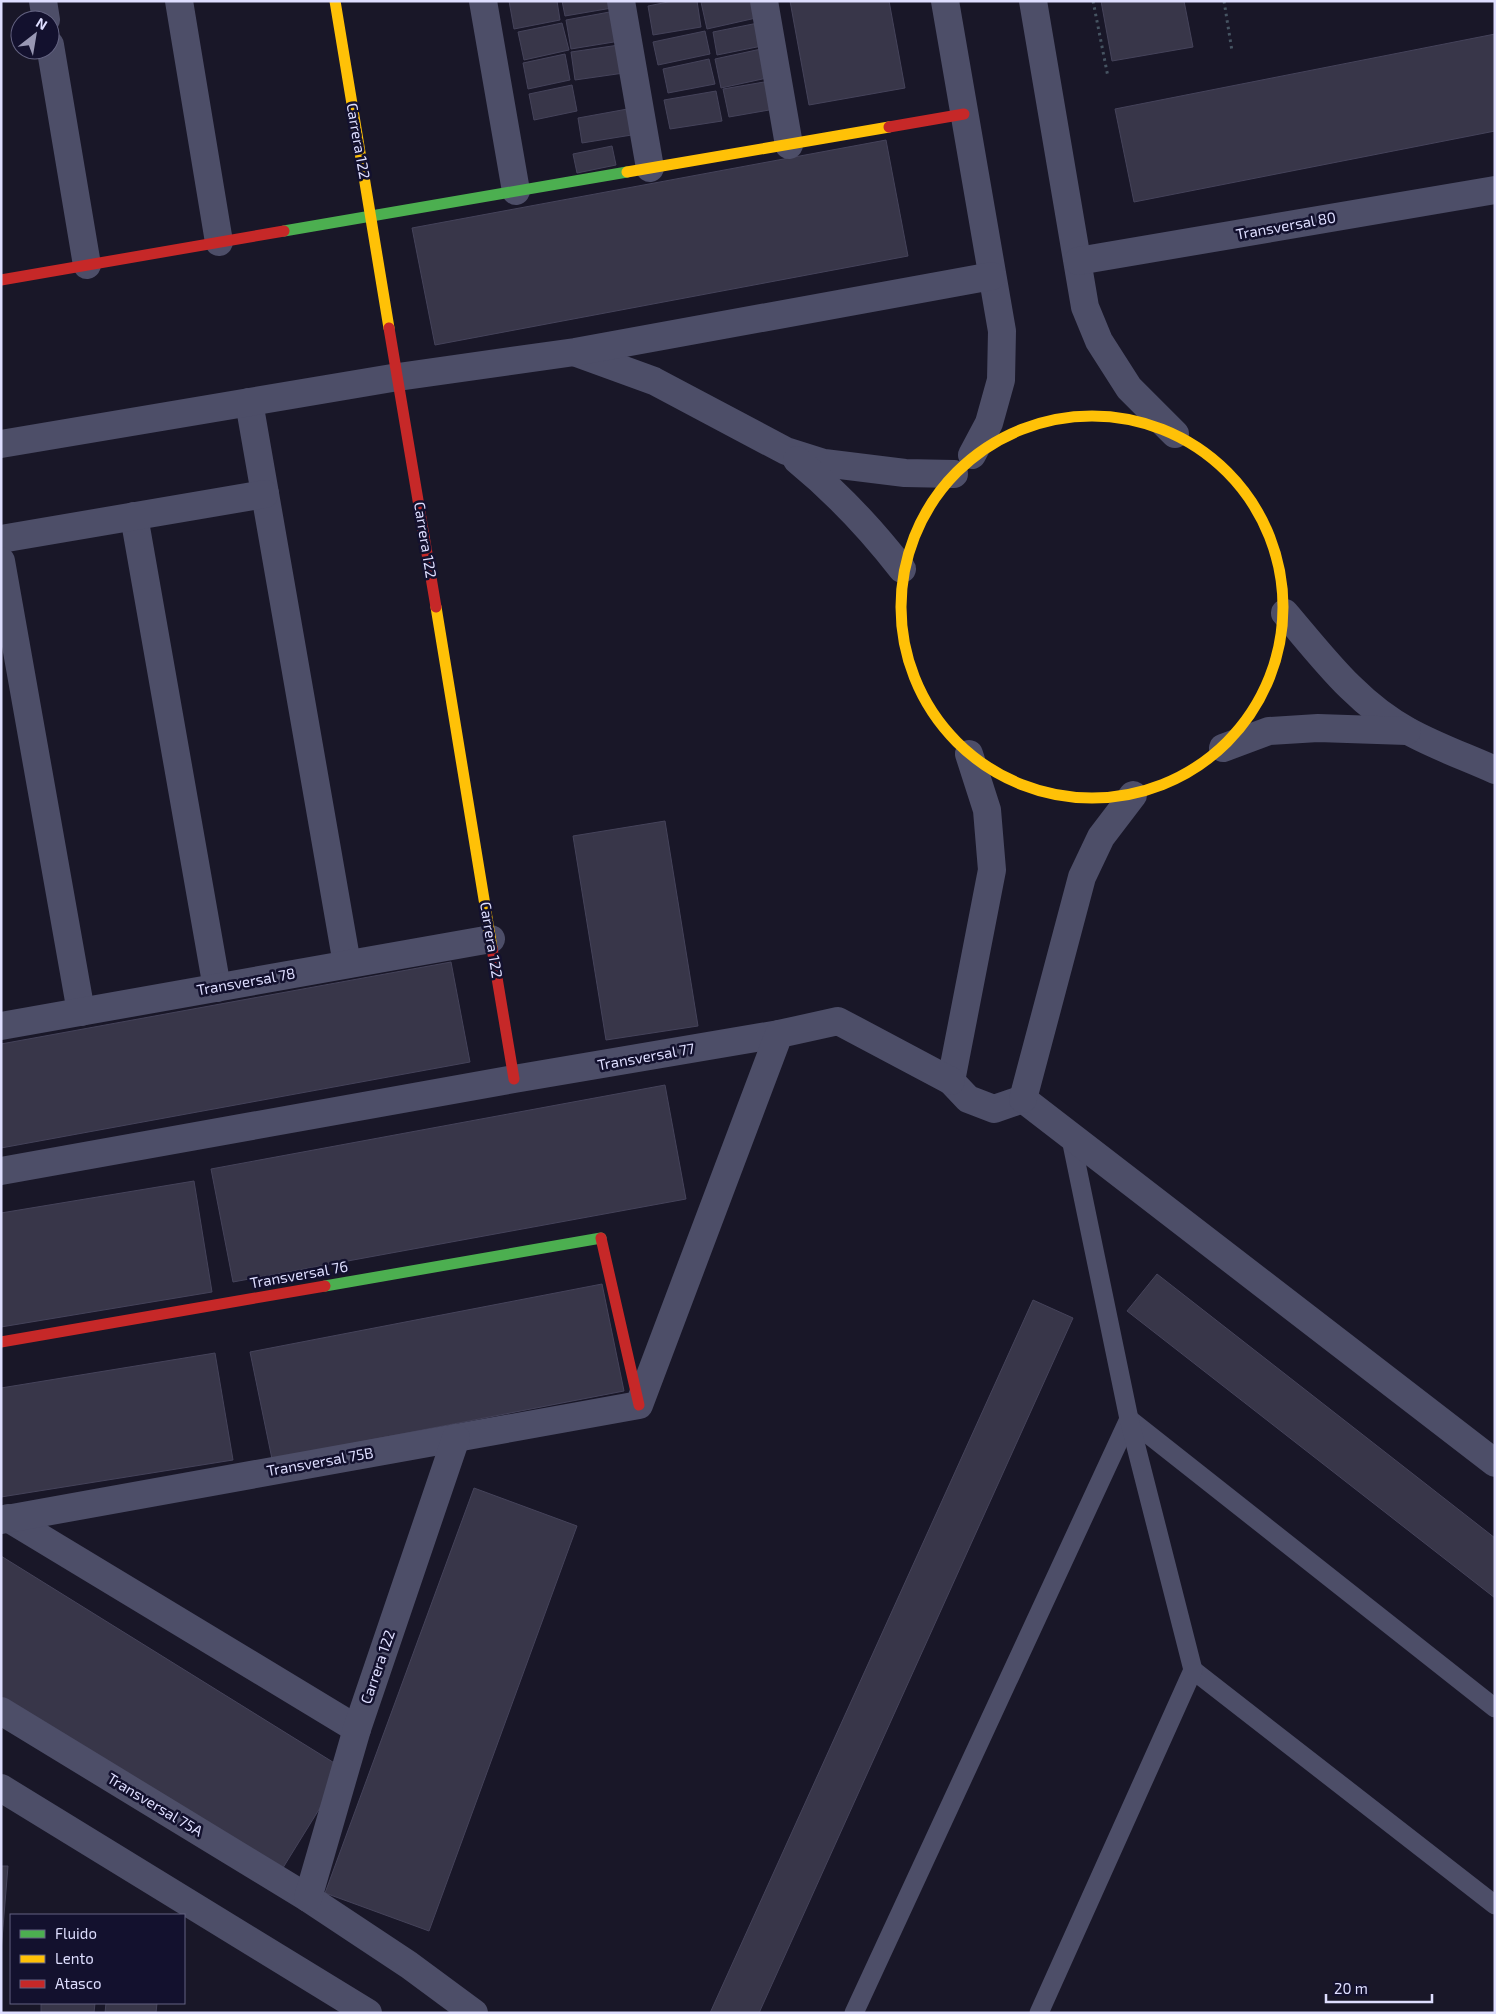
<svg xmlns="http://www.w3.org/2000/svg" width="1496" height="2014" font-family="'Exo 2',sans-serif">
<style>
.building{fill:#383649;stroke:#45435a}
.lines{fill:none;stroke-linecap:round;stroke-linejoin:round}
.path{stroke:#465462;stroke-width:3;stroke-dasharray:2.5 4;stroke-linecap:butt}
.lane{stroke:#4d4e68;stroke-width:19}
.street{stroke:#4d4e68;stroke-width:28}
.fast{stroke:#4caf50;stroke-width:11}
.slow{stroke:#ffc107;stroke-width:11}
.jam{stroke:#c62828;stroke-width:11}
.labels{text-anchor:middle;stroke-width:5;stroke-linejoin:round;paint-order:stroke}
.street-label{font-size:15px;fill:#dedeff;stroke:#13112e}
</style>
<rect width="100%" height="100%" fill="#191728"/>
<!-- building -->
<g class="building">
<polygon points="509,1 557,1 560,20 514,29"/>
<polygon points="562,1 611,1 612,8 565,16"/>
<polygon points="673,1 697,1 701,27 653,35 648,6"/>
<polygon points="751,1 756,18 707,29 701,2"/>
<polygon points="790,1 889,1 905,88 809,105"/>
<polygon points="1101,1 1184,1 1193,47 1112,61"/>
<polygon points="615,11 620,41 571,49 566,20"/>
<polygon points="562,23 569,50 524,60 518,32"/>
<polygon points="758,23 762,46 717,55 713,32"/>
<polygon points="705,31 710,54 658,65 653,42"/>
<polygon points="1495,34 1495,131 1134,202 1115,109"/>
<polygon points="619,45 624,73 575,80 571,52"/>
<polygon points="761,49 767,78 721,88 715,59"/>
<polygon points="565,54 570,80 528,89 523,63"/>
<polygon points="709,59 715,84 668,93 663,69"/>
<polygon points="770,81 775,109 729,117 723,89"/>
<polygon points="572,85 577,111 534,120 529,94"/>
<polygon points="716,91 722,121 670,129 664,100"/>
<polygon points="633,108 638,134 582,143 578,118"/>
<polygon points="886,140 908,256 435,345 412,228"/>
<polygon points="612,146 616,165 577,173 573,154"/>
<polygon points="665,821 698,1026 606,1040 573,836"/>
<polygon points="451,962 470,1062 1,1148 1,1044"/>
<polygon points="665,1085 686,1199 233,1282 211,1169"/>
<polygon points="194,1181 212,1292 1,1327 1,1213"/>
<polygon points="1157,1274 1495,1538 1495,1598 1127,1311"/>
<polygon points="602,1284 624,1391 272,1459 250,1352"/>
<polygon points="1033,1300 1073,1318 759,2013 710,2013"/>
<polygon points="215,1353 233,1460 1,1497 1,1388"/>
<polygon points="474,1488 577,1526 429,1931 325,1893"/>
<polygon points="1,1556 344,1769 281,1871 1,1698"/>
<polygon points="1,1866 8,1866 1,1952"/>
<polygon points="41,2003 95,2003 94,2013 41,2013"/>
<polygon points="106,2003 157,2003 156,2013 105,2013"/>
</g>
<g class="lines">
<!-- path -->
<g class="path">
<polyline points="1093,1 1108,77"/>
<polyline points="1224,1 1232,51"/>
</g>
<!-- lane -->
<g class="lane">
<polyline points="1193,1670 1495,1905"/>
<polyline points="854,2013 1129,1419 1495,1708"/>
<polyline points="1039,2013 1193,1670 1129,1419 1070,1134"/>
</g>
<!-- street -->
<g class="street">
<polyline points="43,1 46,20"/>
<polyline points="179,1 219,242"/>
<polyline points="483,1 516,191"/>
<polyline points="621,1 650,168"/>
<polyline points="764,1 789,145"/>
<polyline points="945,1 1002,331 1001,380 989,423 972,455"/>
<polyline points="1033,1 1085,307 1099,341 1129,388 1175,434"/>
<polyline points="50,45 87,265"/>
<polyline points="1078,261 1495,190"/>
<polyline points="577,353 654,381 786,451 824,463 905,473 954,474"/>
<polyline points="249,402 347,964"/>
<polyline points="1,444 398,377 575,352 992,276"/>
<path d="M797,460C836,492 871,529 902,569"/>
<polyline points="134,516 217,988"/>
<polyline points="1,539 265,494"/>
<polyline points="1,561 81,1012"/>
<path d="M1285,613C1321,655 1357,704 1408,731C1435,746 1466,757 1495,770"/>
<polyline points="1223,748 1269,731 1318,728 1407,731"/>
<polyline points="969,754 987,810 992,870 951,1081 968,1099 994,1109 1023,1099"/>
<polyline points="1,1026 491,939"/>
<polyline points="1023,1099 1495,1463"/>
<polyline points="1023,1099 1082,877 1101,837 1133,795"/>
<polyline points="1,1171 514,1079 779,1034"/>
<polyline points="8,1518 357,1729"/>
<polyline points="1,1520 639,1405 779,1034 838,1021 951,1081"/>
<polyline points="1,1711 308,1898 409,1965 474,2013"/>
<polyline points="1,1788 368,2013"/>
<polyline points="308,1898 357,1729 456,1438"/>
</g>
<!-- fast -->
<g class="fast">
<polyline points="284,231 627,172"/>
<polyline points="325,1286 601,1238"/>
</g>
<!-- slow -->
<g class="slow">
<polyline points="335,1 389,328"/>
<polyline points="627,172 889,127"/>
<circle cx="1092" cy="607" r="191"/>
<polyline points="436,607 492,948"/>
</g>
<!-- jam -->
<g class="jam">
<polyline points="889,127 964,114"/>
<polyline points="1,280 284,231"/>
<polyline points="389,328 436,607"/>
<polyline points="492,948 514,1079"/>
<polyline points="601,1238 639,1405"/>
<polyline points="1,1342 325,1286"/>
</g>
</g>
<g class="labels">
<!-- street labels -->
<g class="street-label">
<text transform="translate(358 141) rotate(80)" y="5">Carrera 122</text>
<text transform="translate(1286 226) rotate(-10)" y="5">Transversal 80</text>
<text transform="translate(425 540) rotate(81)" y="5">Carrera 122</text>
<text transform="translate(491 940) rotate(81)" y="5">Carrera 122</text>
<text transform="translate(246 982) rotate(-10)" y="5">Transversal 78</text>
<text transform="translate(646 1057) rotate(-10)" y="5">Transversal 77</text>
<text transform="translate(299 1275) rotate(-10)" y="5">Transversal 76</text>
<text transform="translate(320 1462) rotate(-10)" y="5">Transversal 75B</text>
<text transform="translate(378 1667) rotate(-71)" y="5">Carrera 122</text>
<text transform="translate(155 1805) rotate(31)" y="5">Transversal 75A</text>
</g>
</g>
<!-- border -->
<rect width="1496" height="2014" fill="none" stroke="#dedeff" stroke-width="5"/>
<!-- legend -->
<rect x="10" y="1914" width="175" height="90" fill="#13112e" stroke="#646382"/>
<rect x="20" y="1930" width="25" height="8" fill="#4caf50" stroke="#646382"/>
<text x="55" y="1939" font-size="15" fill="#dedeff">Fluido</text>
<rect x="20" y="1955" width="25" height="8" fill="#ffc107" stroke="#646382"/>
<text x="55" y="1964" font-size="15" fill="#dedeff">Lento</text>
<rect x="20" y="1980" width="25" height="8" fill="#c62828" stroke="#646382"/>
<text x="55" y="1989" font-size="15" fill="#dedeff">Atasco</text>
<!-- north arrow -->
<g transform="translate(35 35) rotate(31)"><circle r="24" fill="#13112e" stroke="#646382"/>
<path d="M0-4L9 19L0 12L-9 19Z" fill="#9998b4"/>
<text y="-8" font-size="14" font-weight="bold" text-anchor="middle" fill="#dedeff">N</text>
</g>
<!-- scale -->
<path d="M1326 1994v8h106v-8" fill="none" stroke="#dedeff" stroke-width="2.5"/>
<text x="1334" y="1994" font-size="15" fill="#dedeff" stroke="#13112e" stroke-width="4" paint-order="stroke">20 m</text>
</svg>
